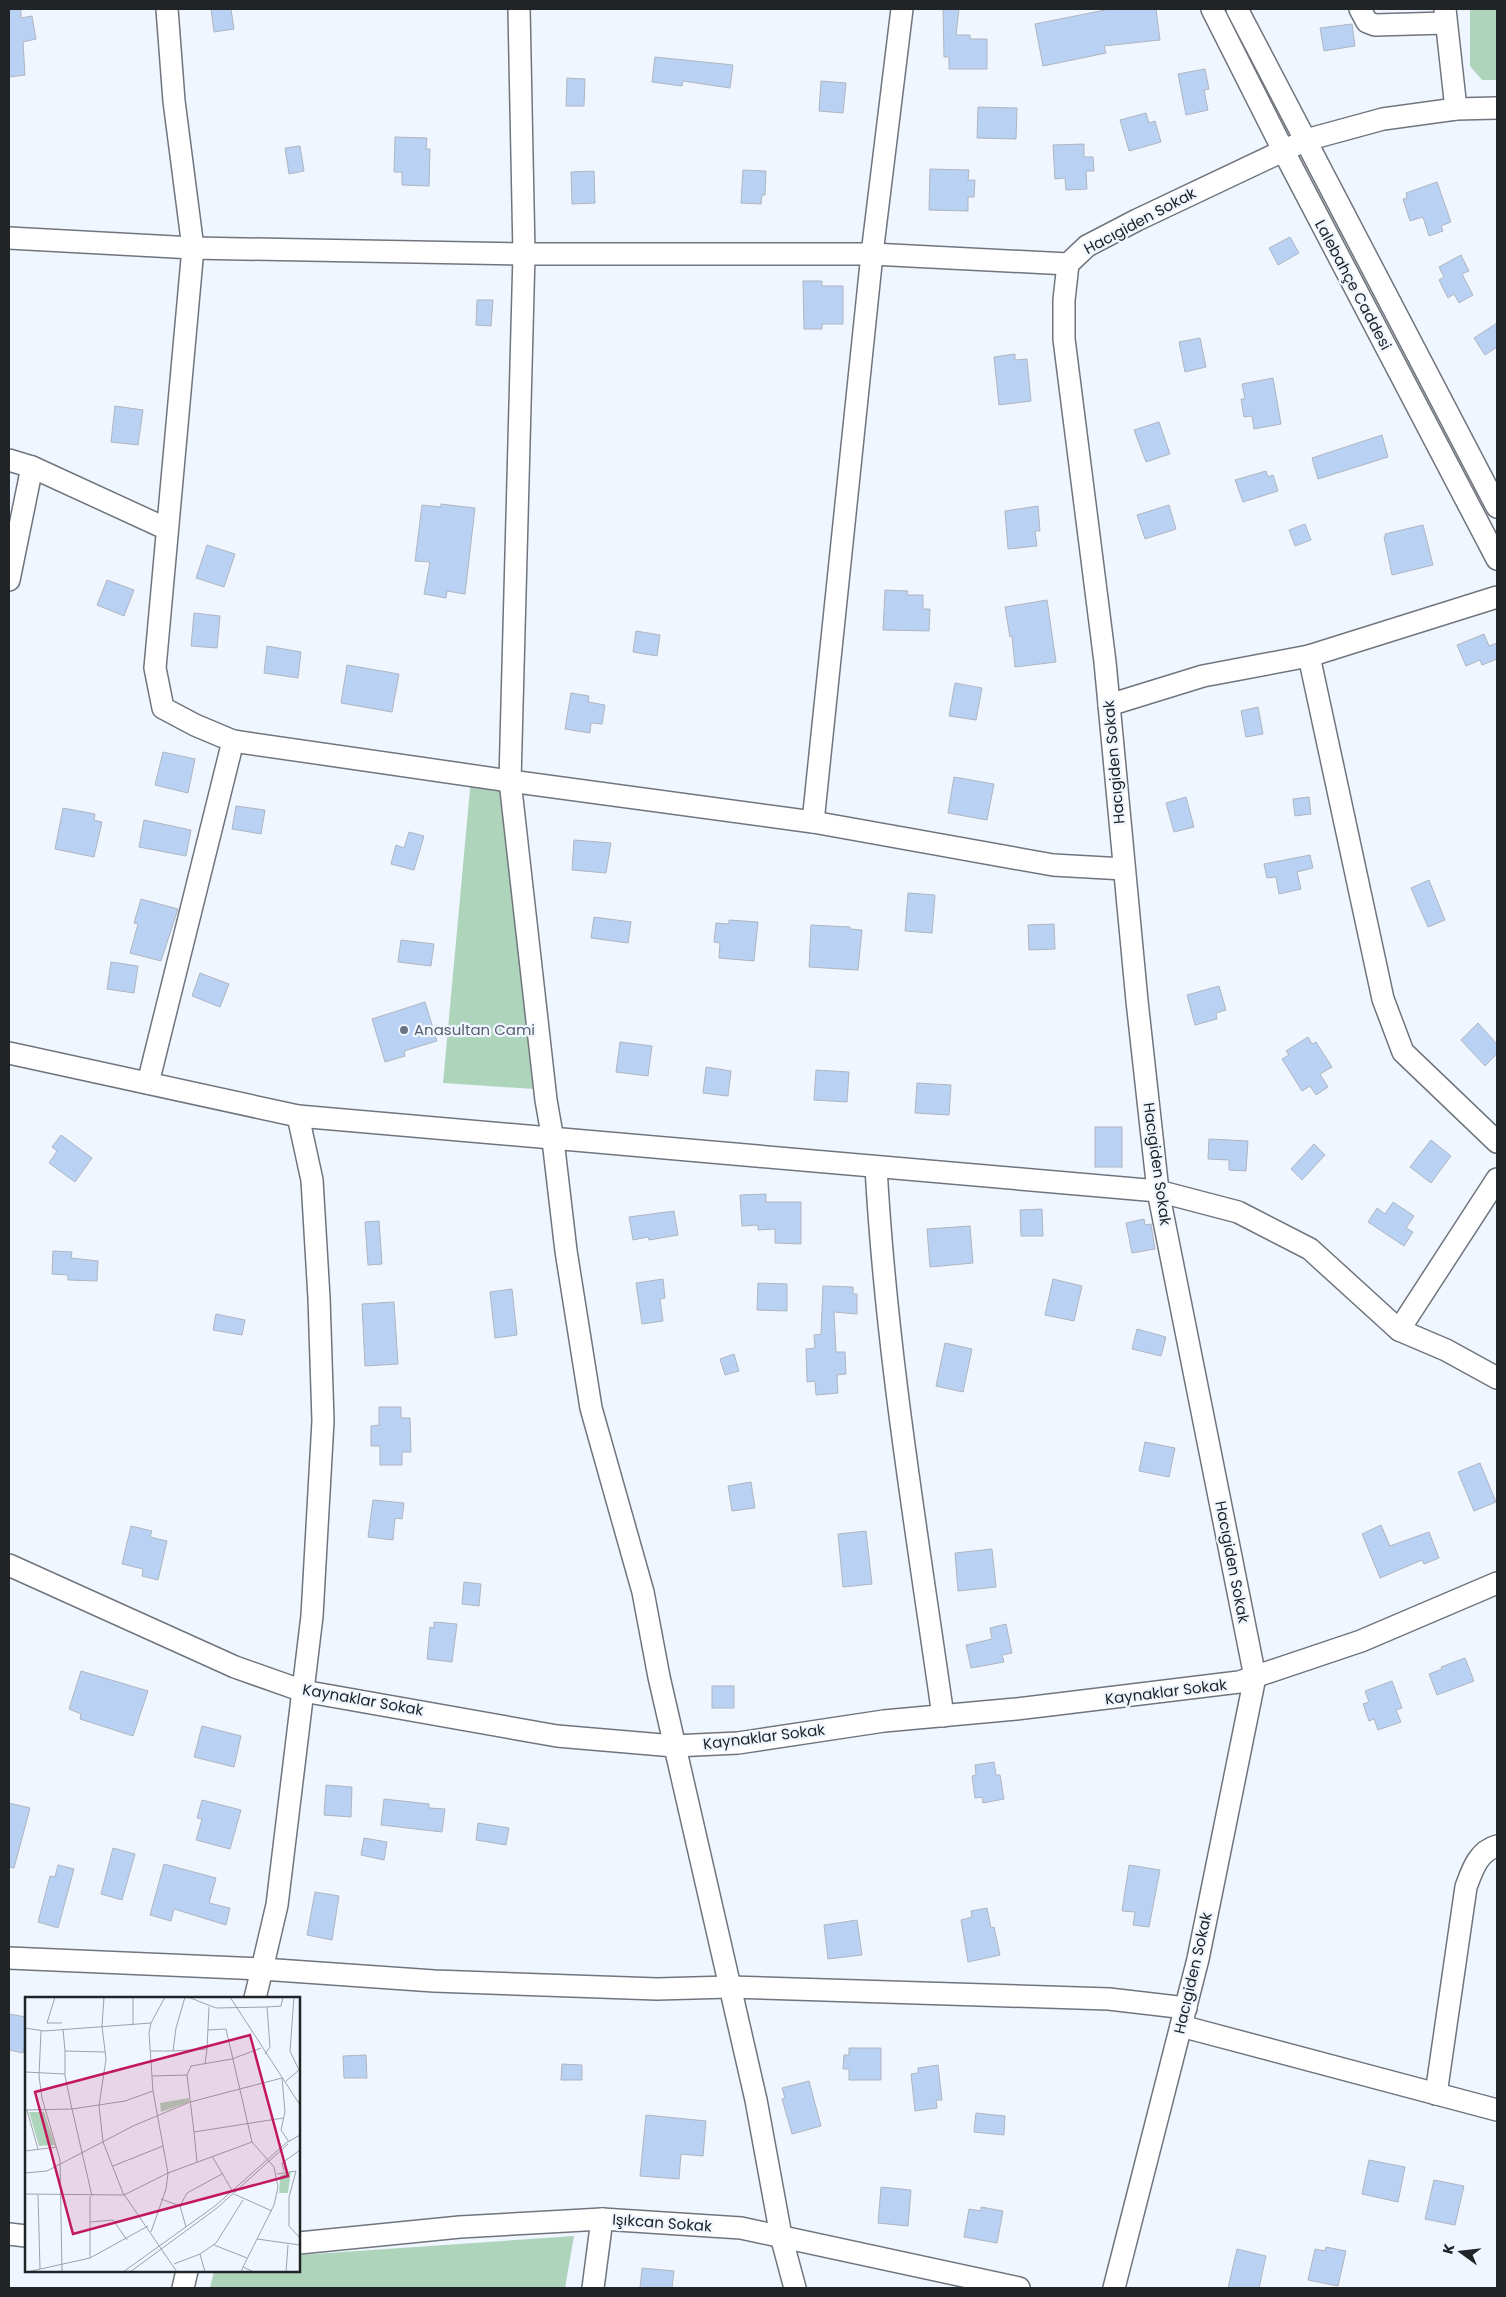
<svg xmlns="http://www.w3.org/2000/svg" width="1506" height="2297" font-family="Poppins,sans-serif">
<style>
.green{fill:#afd4bc}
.building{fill:#b9d1f3;stroke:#b0b6bf}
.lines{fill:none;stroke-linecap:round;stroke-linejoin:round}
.minor-casing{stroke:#70757d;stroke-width:24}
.minor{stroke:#fff;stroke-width:21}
.worship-dot{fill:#6b7280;stroke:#eff6ff;stroke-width:2}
.labels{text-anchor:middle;stroke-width:4.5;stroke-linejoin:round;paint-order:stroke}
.street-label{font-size:15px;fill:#212427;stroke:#eff6ff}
.worship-label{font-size:15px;fill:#5b616d;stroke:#eff6ff;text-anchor:start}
.inset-road{fill:none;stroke:#9da2a9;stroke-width:1}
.view{fill:#c2185b;fill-opacity:0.15;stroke:#c2185b;stroke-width:2.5}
.inset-edge{fill:none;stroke:#212427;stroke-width:2.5}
</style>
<rect width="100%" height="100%" fill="#eff6ff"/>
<!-- green -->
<g class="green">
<polygon points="1470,9 1497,9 1497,80 1482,80 1470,66"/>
<polygon points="471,778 507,791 534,1089 443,1083"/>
<polygon points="574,2236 565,2288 210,2288 214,2271 299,2271 299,2255"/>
</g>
<!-- building -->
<g class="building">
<polygon points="9,9 21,9 21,18 32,16 36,39 23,42 25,75 9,77"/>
<polygon points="211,9 231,9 234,29 214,32"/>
<polygon points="943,9 959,9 956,35 970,35 970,39 987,39 987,69 949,69 949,57 944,57"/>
<polygon points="1110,9 1156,9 1160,40 1104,46 1106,53 1043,66 1035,24"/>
<polygon points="1352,24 1355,46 1324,51 1320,28"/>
<polygon points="655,57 733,65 730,88 683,81 682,86 652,82"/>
<polygon points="1205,69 1209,89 1204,90 1208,110 1186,115 1178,74"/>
<polygon points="567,78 585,79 584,106 566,106"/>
<polygon points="821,81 846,83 843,113 819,111"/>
<polygon points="978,107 1017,108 1016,139 977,138"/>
<polygon points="1146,113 1149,123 1155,121 1161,142 1129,151 1120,120"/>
<polygon points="395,137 427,138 426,149 430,149 429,186 402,185 402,172 394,172"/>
<polygon points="1084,144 1084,157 1093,157 1094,171 1086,171 1087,189 1066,190 1065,178 1055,179 1053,145"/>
<polygon points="300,146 304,171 289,174 285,148"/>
<polygon points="930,169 969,170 968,180 975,180 974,197 968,197 968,211 929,210"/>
<polygon points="743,170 766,171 765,195 762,195 761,204 741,203"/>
<polygon points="594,171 595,203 572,204 571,172"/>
<polygon points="1437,182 1451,222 1441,226 1443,231 1429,236 1423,217 1410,221 1403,199 1407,198 1406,193"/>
<polygon points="1290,237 1299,253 1278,265 1269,248"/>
<polygon points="1461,255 1469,271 1462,274 1473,295 1459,303 1454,294 1448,298 1439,280 1444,277 1439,267"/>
<polygon points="803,281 822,281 822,286 843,286 843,324 822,324 822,329 804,329"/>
<polygon points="477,300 493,300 491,326 476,325"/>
<polygon points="1497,323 1497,347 1485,355 1474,338"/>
<polygon points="1200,338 1206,367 1185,372 1179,342"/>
<polygon points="1015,354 1015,360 1027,359 1031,401 999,405 994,357"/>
<polygon points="1273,378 1281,424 1254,429 1252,416 1244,417 1241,399 1245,399 1242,384"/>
<polygon points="115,406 143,410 138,445 111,442"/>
<polygon points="1159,422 1170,454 1146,462 1134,430"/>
<polygon points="1382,435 1388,457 1318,479 1312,458"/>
<polygon points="1266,471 1268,477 1273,475 1278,491 1243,502 1235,480"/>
<polygon points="441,504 475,508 465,594 447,591 446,598 424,594 430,562 415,561 422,505 441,507"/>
<polygon points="1169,505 1176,529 1145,539 1137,515"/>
<polygon points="1038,506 1040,531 1035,531 1037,546 1008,549 1005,511"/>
<polygon points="1305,524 1311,540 1295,546 1289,530"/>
<polygon points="1423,525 1433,565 1392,575 1384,537 1386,537 1385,534"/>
<polygon points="207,545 235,554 224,587 196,578"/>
<polygon points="107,580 134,590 124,616 97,605"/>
<polygon points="885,590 908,591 907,595 923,595 923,609 930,609 929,631 883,630"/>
<polygon points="1047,600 1056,662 1015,667 1012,636 1010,637 1005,607"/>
<polygon points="194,613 220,616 217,648 191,646"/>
<polygon points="636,631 660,635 657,656 633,652"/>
<polygon points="1484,634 1489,646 1497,643 1497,659 1482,665 1480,660 1466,666 1457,645"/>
<polygon points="267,646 301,652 298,678 264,673"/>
<polygon points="347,665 399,674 392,712 341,703"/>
<polygon points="955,683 982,688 976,720 949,716"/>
<polygon points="571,693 589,696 588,702 605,705 602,724 591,723 590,733 565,729"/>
<polygon points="1258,707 1263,734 1246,737 1241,711"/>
<polygon points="163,752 195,759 188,793 155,785"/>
<polygon points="954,777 994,784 987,820 948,813"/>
<polygon points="1186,797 1194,827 1174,832 1166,803"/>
<polygon points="1309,797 1311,814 1295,816 1293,799"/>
<polygon points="236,806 265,810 261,834 232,829"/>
<polygon points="63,808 95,814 94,820 102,822 94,857 55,849"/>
<polygon points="144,820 191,830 186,856 139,847"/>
<polygon points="409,832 424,836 414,870 391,864 396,845 404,848"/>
<polygon points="574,840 611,843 606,873 572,870"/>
<polygon points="1310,855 1313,868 1297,872 1301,889 1279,894 1276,877 1267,878 1264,864"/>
<polygon points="1429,880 1445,920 1428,927 1411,888"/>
<polygon points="908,893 935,895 932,933 905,931"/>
<polygon points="141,899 178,909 161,961 130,953 138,924 134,923"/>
<polygon points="594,917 631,922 628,943 591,938"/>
<polygon points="729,920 758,922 754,961 719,958 720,943 714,942 716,923 729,924"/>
<polygon points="1054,924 1055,949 1029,950 1028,925"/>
<polygon points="811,925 850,927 850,929 862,930 858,970 809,967"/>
<polygon points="401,940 434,944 431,966 398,962"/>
<polygon points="111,962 138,966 134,993 107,989"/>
<polygon points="200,973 229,984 220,1007 192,996"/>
<polygon points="1219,986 1226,1010 1216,1013 1217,1019 1195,1025 1187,995"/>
<polygon points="425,1002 437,1041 404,1051 405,1056 385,1062 372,1019"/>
<polygon points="1478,1023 1497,1044 1497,1054 1485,1066 1461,1040"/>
<polygon points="1308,1037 1312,1044 1316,1042 1332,1067 1320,1074 1328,1087 1316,1095 1310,1086 1302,1091 1282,1059 1289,1055 1286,1051"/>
<polygon points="620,1042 652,1046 648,1076 616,1072"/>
<polygon points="706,1067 731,1071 728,1096 703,1093"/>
<polygon points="816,1070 849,1072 847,1102 814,1100"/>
<polygon points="917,1083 951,1085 949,1115 915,1113"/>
<rect x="1095" y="1127" width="27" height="40"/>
<polygon points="61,1135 92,1158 75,1182 49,1163 57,1151 52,1147"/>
<polygon points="1209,1139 1248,1141 1246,1171 1229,1170 1229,1160 1208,1159"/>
<polygon points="1431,1140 1451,1156 1431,1183 1410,1167"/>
<polygon points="1314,1144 1325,1155 1302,1180 1291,1169"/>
<polygon points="766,1194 766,1202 801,1202 801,1244 775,1243 775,1229 758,1230 758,1225 742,1226 740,1195"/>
<polygon points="1393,1202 1414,1216 1406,1228 1413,1232 1404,1246 1368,1222 1377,1208 1385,1214"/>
<polygon points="1042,1209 1043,1236 1021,1236 1020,1210"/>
<polygon points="674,1211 678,1235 649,1240 648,1237 633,1240 629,1217"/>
<polygon points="1144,1219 1145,1225 1151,1224 1155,1249 1132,1253 1126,1223"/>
<polygon points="379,1221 382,1264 368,1265 365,1222"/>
<polygon points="970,1226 973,1263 930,1267 927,1229"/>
<polygon points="53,1251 72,1252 71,1258 98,1261 97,1281 68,1280 68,1275 52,1274"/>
<polygon points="663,1279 665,1298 660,1299 663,1321 642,1324 636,1283"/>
<polygon points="1053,1279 1082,1286 1074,1321 1045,1315"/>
<polygon points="758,1283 787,1284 787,1311 757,1310"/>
<polygon points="823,1286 853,1287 853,1294 857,1294 857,1314 834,1312 836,1352 845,1352 846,1374 837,1375 838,1393 816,1395 815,1381 807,1382 806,1349 815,1348 814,1335 821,1334"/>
<polygon points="512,1289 517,1335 495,1338 490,1292"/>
<polygon points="394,1302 398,1364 365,1366 362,1304"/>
<polygon points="216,1314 245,1320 242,1335 213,1330"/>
<polygon points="1137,1329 1166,1337 1161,1356 1132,1349"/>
<polygon points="945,1343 972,1349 963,1392 936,1386"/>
<polygon points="734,1354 739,1371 725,1375 720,1359"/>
<polygon points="379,1407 401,1407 401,1418 410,1418 411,1452 402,1452 402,1465 380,1465 380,1446 371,1446 371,1426 379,1425"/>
<polygon points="1145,1442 1175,1448 1169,1477 1139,1471"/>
<polygon points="1480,1463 1496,1502 1474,1511 1458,1472"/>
<polygon points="751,1482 755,1508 732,1511 728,1486"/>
<polygon points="373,1500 404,1503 402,1519 395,1518 393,1540 368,1537"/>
<polygon points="1381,1525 1390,1546 1429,1532 1439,1558 1424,1564 1422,1560 1380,1578 1362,1534"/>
<polygon points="131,1526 152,1531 150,1537 167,1541 158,1580 142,1576 143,1569 122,1564"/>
<polygon points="866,1531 872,1584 843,1587 838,1534"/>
<polygon points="992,1549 996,1587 958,1591 955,1553"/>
<polygon points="464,1582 481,1584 479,1606 462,1604"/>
<polygon points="434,1622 457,1624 452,1662 427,1659 430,1627 434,1628"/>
<polygon points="1006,1624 1012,1653 1002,1655 1004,1662 971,1668 966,1645 992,1639 990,1628"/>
<polygon points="1465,1658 1474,1681 1437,1695 1429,1674 1442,1669 1441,1667"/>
<polygon points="81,1671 148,1691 133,1736 80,1719 81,1714 69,1709"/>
<polygon points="1392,1681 1402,1708 1396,1710 1401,1722 1378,1730 1374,1719 1369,1721 1363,1704 1369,1702 1365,1691"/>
<rect x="712" y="1686" width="22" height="22"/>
<polygon points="202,1726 241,1736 234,1767 194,1757"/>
<polygon points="994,1762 996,1775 1000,1775 1004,1799 983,1803 982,1797 975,1798 972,1776 976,1775 975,1765"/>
<polygon points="326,1785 352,1787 351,1817 324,1815"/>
<polygon points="384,1799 429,1804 429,1808 445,1809 442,1832 381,1825"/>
<polygon points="202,1800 241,1810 230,1849 196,1840 202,1819 197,1818"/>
<polygon points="9,1803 30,1808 14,1868 9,1867"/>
<polygon points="478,1823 509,1828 506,1845 476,1840"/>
<polygon points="364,1838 387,1842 384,1860 361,1855"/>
<polygon points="113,1848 135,1854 122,1900 101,1894"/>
<polygon points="164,1864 216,1878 209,1903 230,1908 226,1925 174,1909 171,1921 150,1915"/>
<polygon points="58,1865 74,1869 58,1928 38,1922 50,1876 55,1877"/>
<polygon points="1129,1865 1160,1870 1149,1927 1133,1925 1135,1912 1122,1911"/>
<polygon points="315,1892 339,1896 332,1940 307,1935"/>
<polygon points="987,1908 991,1928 994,1927 1000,1955 968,1962 961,1920 972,1917 971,1911"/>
<polygon points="857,1920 862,1955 828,1959 824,1925"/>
<polygon points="9,2014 26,2017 26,2033 23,2053 9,2050"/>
<polygon points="849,2048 881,2048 881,2080 849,2080 849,2069 843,2069 844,2055 849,2055"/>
<polygon points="366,2055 367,2078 344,2078 343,2056"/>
<polygon points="562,2064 582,2065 582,2080 561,2080"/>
<polygon points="938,2065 942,2100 936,2100 937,2108 915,2111 911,2074 918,2073 918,2068"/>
<polygon points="809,2081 821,2126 792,2134 782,2099 785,2098 782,2088"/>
<polygon points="976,2113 1005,2116 1004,2135 974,2132"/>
<polygon points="646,2115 706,2121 703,2156 681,2154 679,2179 640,2176"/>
<polygon points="1369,2160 1405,2167 1398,2202 1362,2194"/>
<polygon points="1434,2180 1464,2186 1455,2225 1425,2219"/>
<polygon points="881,2187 911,2190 908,2226 878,2223"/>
<polygon points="981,2207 1003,2211 997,2243 964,2237 969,2209 981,2211"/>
<polygon points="1326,2247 1346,2251 1338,2286 1308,2280 1315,2249 1325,2251"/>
<polygon points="1237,2249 1266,2256 1259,2288 1228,2288"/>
<polygon points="642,2268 674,2271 672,2288 640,2288"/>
</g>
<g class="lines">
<defs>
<g id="minor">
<polyline points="519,9 524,254 510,781 546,1100 553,1140 566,1251 591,1408 643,1592 659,1677 756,2100 781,2236 795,2288"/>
<polyline points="1212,9 1283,150 1497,559"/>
<polyline points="1237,9 1497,507"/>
<polyline points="1360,9 1367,22 1375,25 1446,23"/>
<polyline points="1445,9 1456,109"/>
<polyline points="9,238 193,248 524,254 872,254 1068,264"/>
<polyline points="9,460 32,467 9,580"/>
<polyline points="32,467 167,529"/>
<polyline points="1309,656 1383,999 1403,1052 1497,1142"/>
<polyline points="1109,705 1203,676 1309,656 1497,597"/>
<polyline points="233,741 510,781 813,822 872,254 902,9"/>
<polyline points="813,822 1053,865 1124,869"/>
<polyline points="9,1053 298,1116 1158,1191 1238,1212 1310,1249 1399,1330 1446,1350 1497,1378"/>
<polyline points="148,1083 233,741 195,725 163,708 155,668 193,248 174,101 167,9"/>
<path d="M876,1167C886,1351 917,1533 943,1716"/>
<polyline points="1399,1330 1497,1179"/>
<polyline points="9,1565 235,1667 303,1691 557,1736 674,1746 738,1743 884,1721 1016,1709 1239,1682 1361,1641 1497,1583"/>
<polyline points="9,1958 262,1969 277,1905 312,1616 323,1421 319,1298 312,1180 298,1116"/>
<polyline points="255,1998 262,1969 434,1981 657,1989 729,1987 1109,1999 1186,2008"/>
<polyline points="1181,2026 1497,2110"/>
<path d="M1436,2094L1466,1887C1472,1871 1478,1851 1497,1846"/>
<polyline points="9,2234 26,2236"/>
<polyline points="299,2243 460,2227 602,2219 741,2228 1019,2288"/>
<polyline points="183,2288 187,2271"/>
<polyline points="593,2288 602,2219"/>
<polyline points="1114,2288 1198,1959 1255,1677 1158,1191 1137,1001 1105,662 1064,339 1064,300 1068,264 1087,246 1137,220 1306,140 1383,119 1456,109 1497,108"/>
</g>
</defs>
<!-- minor casing -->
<use href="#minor" class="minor-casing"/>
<!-- minor -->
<use href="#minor" class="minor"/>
</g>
<!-- markers -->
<circle class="worship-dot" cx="404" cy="1030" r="5"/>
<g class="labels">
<!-- street labels -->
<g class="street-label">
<text transform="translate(1140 221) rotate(-28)" y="5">Hacıgiden Sokak</text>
<text transform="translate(1353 285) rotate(62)" y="5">Lalebahçe Caddesi</text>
<text transform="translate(1114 762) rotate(-95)" y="5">Hacıgiden Sokak</text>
<text transform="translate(1157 1164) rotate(82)" y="5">Hacıgiden Sokak</text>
<text transform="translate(1232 1562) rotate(79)" y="5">Hacıgiden Sokak</text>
<text transform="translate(1166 1692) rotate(-7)" y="5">Kaynaklar Sokak</text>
<text transform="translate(363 1700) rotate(10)" y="5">Kaynaklar Sokak</text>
<text transform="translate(764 1737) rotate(-7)" y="5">Kaynaklar Sokak</text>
<text transform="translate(1193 1973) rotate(-77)" y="5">Hacıgiden Sokak</text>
<text transform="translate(662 2223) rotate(4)" y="5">Işıkcan Sokak</text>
</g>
<!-- worship labels -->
<g class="worship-label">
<text x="414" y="1035">Anasultan Cami</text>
</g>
</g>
<!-- overview -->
<g transform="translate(25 1997)">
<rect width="275" height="275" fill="#eff6ff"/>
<path d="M164,101V105L136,115L135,106ZM4,115H19L30,148L14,149ZM266,174L263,196H254L255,179Z" fill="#afd4bc"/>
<path class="inset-road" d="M30,0L22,26H37M79,0L77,29L81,62L74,109L78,145L98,196L152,275M163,0L191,11L242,10L245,50L240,57M205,0L275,108M269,0L265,54L274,73M242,10L256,9L258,0M108,28V0M0,31L19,34L126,26M38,32L40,54L80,55M183,33L201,32L227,145M16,34L14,79L17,101L35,163L37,275M40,54V79L47,112L100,104L128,94M126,54H148L151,31L160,0M148,54L182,52L184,10M180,67L182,52M0,75L40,77M162,78L169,135L258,121M127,79L162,78L166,69L207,62L236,51M261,84L274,73M0,113L47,112L67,199M2,113L13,152M169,135L172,165M0,154L32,150M187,159L208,195M88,169L138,149M259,174L257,166L275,153M0,176L22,174L108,129L165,105L257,81L260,115L256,133L264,145M252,177L271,174L264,200V229L275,241M0,197L99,198L143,176L227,145L249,170L253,190L249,208L218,270M209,197L247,214M13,198L15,272M65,199V261L123,229M136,202L155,209L162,196L197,177M155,209L161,230M65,225L88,223L102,243M126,235L141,192L143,176L128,94L124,36L126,26L140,0M232,242L275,248M189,248L222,261M149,267L175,257M2,275L65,261M98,275L190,209L261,146L275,138M105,275L192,211L263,147M180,275L175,257L191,246L218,203M216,275L218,270L229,275M261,275L263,248"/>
<path class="view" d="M225,38L263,179L48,237L10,95Z"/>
<rect width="275" height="275" class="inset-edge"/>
</g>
<!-- border -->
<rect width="1506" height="2297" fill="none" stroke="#212427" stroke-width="20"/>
<!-- north arrow -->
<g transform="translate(1461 2252) rotate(285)" stroke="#eff6ff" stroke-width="4" paint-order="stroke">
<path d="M0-4L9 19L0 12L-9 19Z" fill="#212427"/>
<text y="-8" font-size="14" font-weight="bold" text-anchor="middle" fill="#212427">K</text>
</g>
</svg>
